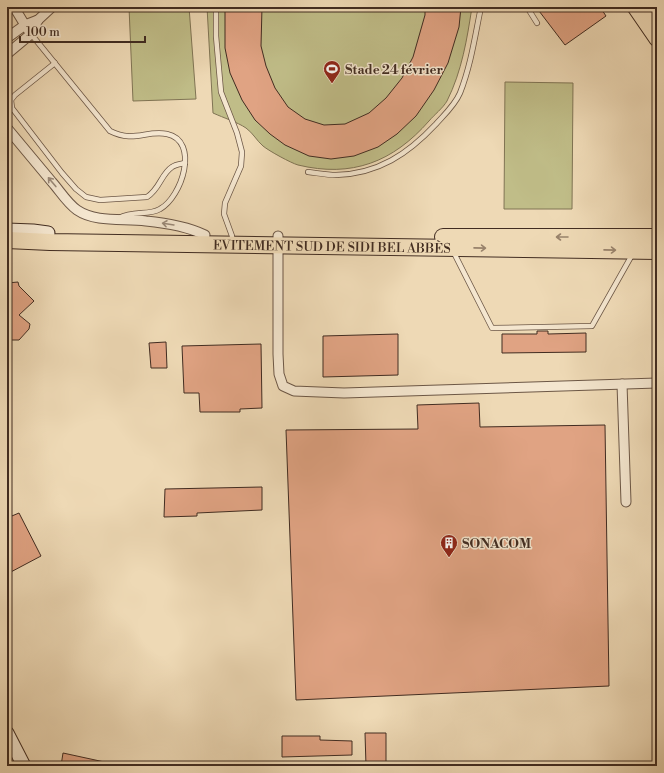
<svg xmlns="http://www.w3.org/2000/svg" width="664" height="773" font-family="'Libre Bodoni',serif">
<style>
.green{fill:#c0bd88;stroke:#807454}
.building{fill:#e0a383;stroke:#412c21}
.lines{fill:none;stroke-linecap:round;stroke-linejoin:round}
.service-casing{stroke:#6c5746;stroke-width:6}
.minor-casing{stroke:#6c5746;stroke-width:11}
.secondary-casing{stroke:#412c21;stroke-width:15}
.primary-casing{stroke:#412c21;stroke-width:17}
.trunk-casing{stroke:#412c21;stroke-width:18}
.service{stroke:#f4e6cf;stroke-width:4.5}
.minor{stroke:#f4e6cf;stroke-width:9}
.secondary{stroke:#f4e6cf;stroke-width:13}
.primary{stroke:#eed9b5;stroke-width:15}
.trunk{stroke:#eed9b5;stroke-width:16}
.oneway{stroke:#9a8978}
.oneway2{stroke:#98826b}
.labels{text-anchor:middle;stroke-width:3;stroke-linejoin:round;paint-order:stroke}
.poi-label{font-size:13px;font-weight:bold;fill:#412c21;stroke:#f4e6cf;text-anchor:start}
.street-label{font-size:13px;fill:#412c21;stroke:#f4e6cf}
</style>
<rect width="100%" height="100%" fill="#eed9b5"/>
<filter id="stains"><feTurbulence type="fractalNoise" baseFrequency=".005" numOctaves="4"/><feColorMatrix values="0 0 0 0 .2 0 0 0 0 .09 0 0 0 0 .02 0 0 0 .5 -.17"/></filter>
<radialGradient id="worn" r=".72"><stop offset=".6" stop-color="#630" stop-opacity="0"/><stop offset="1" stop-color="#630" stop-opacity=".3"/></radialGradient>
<!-- green -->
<g class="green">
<polygon points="129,7 189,7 196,99 133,101"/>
<path d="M207,7H472C467,39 462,71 447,101C443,108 434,115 429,121C393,162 352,178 298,165C291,163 269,151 263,146C257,141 253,133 246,128C237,122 224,118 213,113Z"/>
<polygon points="505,82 573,83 572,209 504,209"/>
</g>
<!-- building -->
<g class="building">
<polygon points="225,7 262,7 261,46 266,66 275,88 288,107 305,119 324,125 345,124 369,113 386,98 402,78 413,57 425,15 425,7 461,7 459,27 448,63 434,90 416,116 397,134 378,147 354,156 331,159 309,156 285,145 270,134 255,120 242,100 230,73 225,48"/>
<polygon points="536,7 600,7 606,16 565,45"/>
<polygon points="18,282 19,286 34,301 19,315 30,324 29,329 19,340 12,340 7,335 7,283"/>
<polygon points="537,331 548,331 548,334 586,333 586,352 502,353 502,334 537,334"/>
<polygon points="398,334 398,375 323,377 323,336"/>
<polygon points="166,342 167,368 151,368 149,343"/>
<polygon points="261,344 262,408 240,409 240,412 200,412 199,393 184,393 182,346"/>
<polygon points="479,403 480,427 605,425 609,686 296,700 286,430 418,429 417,405"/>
<polygon points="262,487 262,510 197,513 197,516 164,517 165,489"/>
<polygon points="19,513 41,556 7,574 7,518"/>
<polygon points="365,733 386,733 386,766 366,766"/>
<polygon points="282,736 320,736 320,740 352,741 352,755 282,757"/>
<polygon points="63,753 109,763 109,766 61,766"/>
</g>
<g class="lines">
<defs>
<g id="service">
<polyline points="216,7 216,36 221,92 237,133 242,152 241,166 225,203 224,214 232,236"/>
<polyline points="527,7 537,23"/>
<path d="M31,34L110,131C134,143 146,130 167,134C200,141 182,197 160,209C148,216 134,210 119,218"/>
<path d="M55,63L15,95L11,100L12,108L62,173L76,189L86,197L100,200L147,197C160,189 161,174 172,167C176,164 181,164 185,163"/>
<path d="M308,172C317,173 327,175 336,175C378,174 408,154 436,124C444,115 455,105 460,93C471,65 475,36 481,7"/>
<polyline points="453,251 492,328 592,326 632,255"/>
</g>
<g id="minor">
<polyline points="14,7 28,30"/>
<polyline points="7,38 25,25 38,20 52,7"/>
<polyline points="7,54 31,34 38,20"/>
<path d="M7,128C22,146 37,164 52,182C60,191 67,203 77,210C96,223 124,218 146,221C167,223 186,226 205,235"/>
<polyline points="278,236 278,354 279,374 283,386 294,391 344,393 657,383"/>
<polyline points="622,384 626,502"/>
</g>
<g id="secondary">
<polyline points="7,230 33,231 48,233"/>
<polyline points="7,733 24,766"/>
</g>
<g id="primary">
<polyline points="635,7 657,39"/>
<polyline points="649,7 657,18"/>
</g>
<g id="trunk">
<polyline points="443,237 657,237"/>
<path id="s1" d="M7,240L50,242L657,251"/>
</g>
</defs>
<!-- service casing -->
<use href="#service" class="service-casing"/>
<!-- minor casing -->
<use href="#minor" class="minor-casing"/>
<!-- secondary casing -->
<use href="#secondary" class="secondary-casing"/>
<!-- primary casing -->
<use href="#primary" class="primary-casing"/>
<!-- trunk casing -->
<use href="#trunk" class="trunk-casing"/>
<!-- service -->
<use href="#service" class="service"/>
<!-- minor -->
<use href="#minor" class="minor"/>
<!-- secondary -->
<use href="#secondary" class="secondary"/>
<!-- primary -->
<use href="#primary" class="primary"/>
<!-- trunk -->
<use href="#trunk" class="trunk"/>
</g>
<!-- one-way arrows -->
<defs><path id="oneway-shaft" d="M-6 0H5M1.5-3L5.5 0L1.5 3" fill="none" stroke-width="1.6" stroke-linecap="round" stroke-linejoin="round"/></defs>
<g class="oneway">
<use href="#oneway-shaft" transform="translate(52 182) rotate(-130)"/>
<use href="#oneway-shaft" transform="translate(168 224) rotate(-171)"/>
</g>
<g class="oneway2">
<use href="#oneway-shaft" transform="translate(562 237) rotate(-180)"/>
<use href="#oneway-shaft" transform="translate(480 248) rotate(1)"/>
<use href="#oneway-shaft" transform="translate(610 250) rotate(1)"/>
</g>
<!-- icons -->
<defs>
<symbol id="stadium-pin" viewBox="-11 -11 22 30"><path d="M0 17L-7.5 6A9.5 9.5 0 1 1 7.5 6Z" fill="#8f2418" stroke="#f4e6cf"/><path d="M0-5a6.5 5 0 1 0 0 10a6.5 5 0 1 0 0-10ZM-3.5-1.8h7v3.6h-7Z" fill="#fff"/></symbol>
<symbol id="building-pin" viewBox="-11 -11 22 30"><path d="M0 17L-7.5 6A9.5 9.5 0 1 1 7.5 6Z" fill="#8f2418" stroke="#f4e6cf"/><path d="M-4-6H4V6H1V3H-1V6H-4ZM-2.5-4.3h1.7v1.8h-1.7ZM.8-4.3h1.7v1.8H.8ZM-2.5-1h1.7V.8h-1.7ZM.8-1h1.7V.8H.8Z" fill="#fff"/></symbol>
</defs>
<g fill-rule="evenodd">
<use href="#stadium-pin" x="322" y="59" width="20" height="27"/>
<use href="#building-pin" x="439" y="533" width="20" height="27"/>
</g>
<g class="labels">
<!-- poi labels -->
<g class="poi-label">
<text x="345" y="74">Stade 24 février</text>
<text x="462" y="548">SONACOM</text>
</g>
<!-- street labels -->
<g class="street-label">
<text dy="5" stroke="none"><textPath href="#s1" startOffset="325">EVITEMENT SUD DE SIDI BEL ABBÈS</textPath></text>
</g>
</g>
<!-- margin -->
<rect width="664" height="773" fill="none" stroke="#eed9b5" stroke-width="24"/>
<rect x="8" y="8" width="648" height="757" fill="none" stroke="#412c21" stroke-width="2"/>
<rect x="12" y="12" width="640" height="749" fill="none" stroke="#412c21"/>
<!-- scale -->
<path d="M20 36v6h125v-6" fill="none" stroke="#412c21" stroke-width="2"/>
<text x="26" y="36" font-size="12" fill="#412c21" stroke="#f4e6cf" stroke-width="3" paint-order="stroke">100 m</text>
<rect width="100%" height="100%" filter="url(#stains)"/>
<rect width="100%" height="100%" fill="url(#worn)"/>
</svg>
